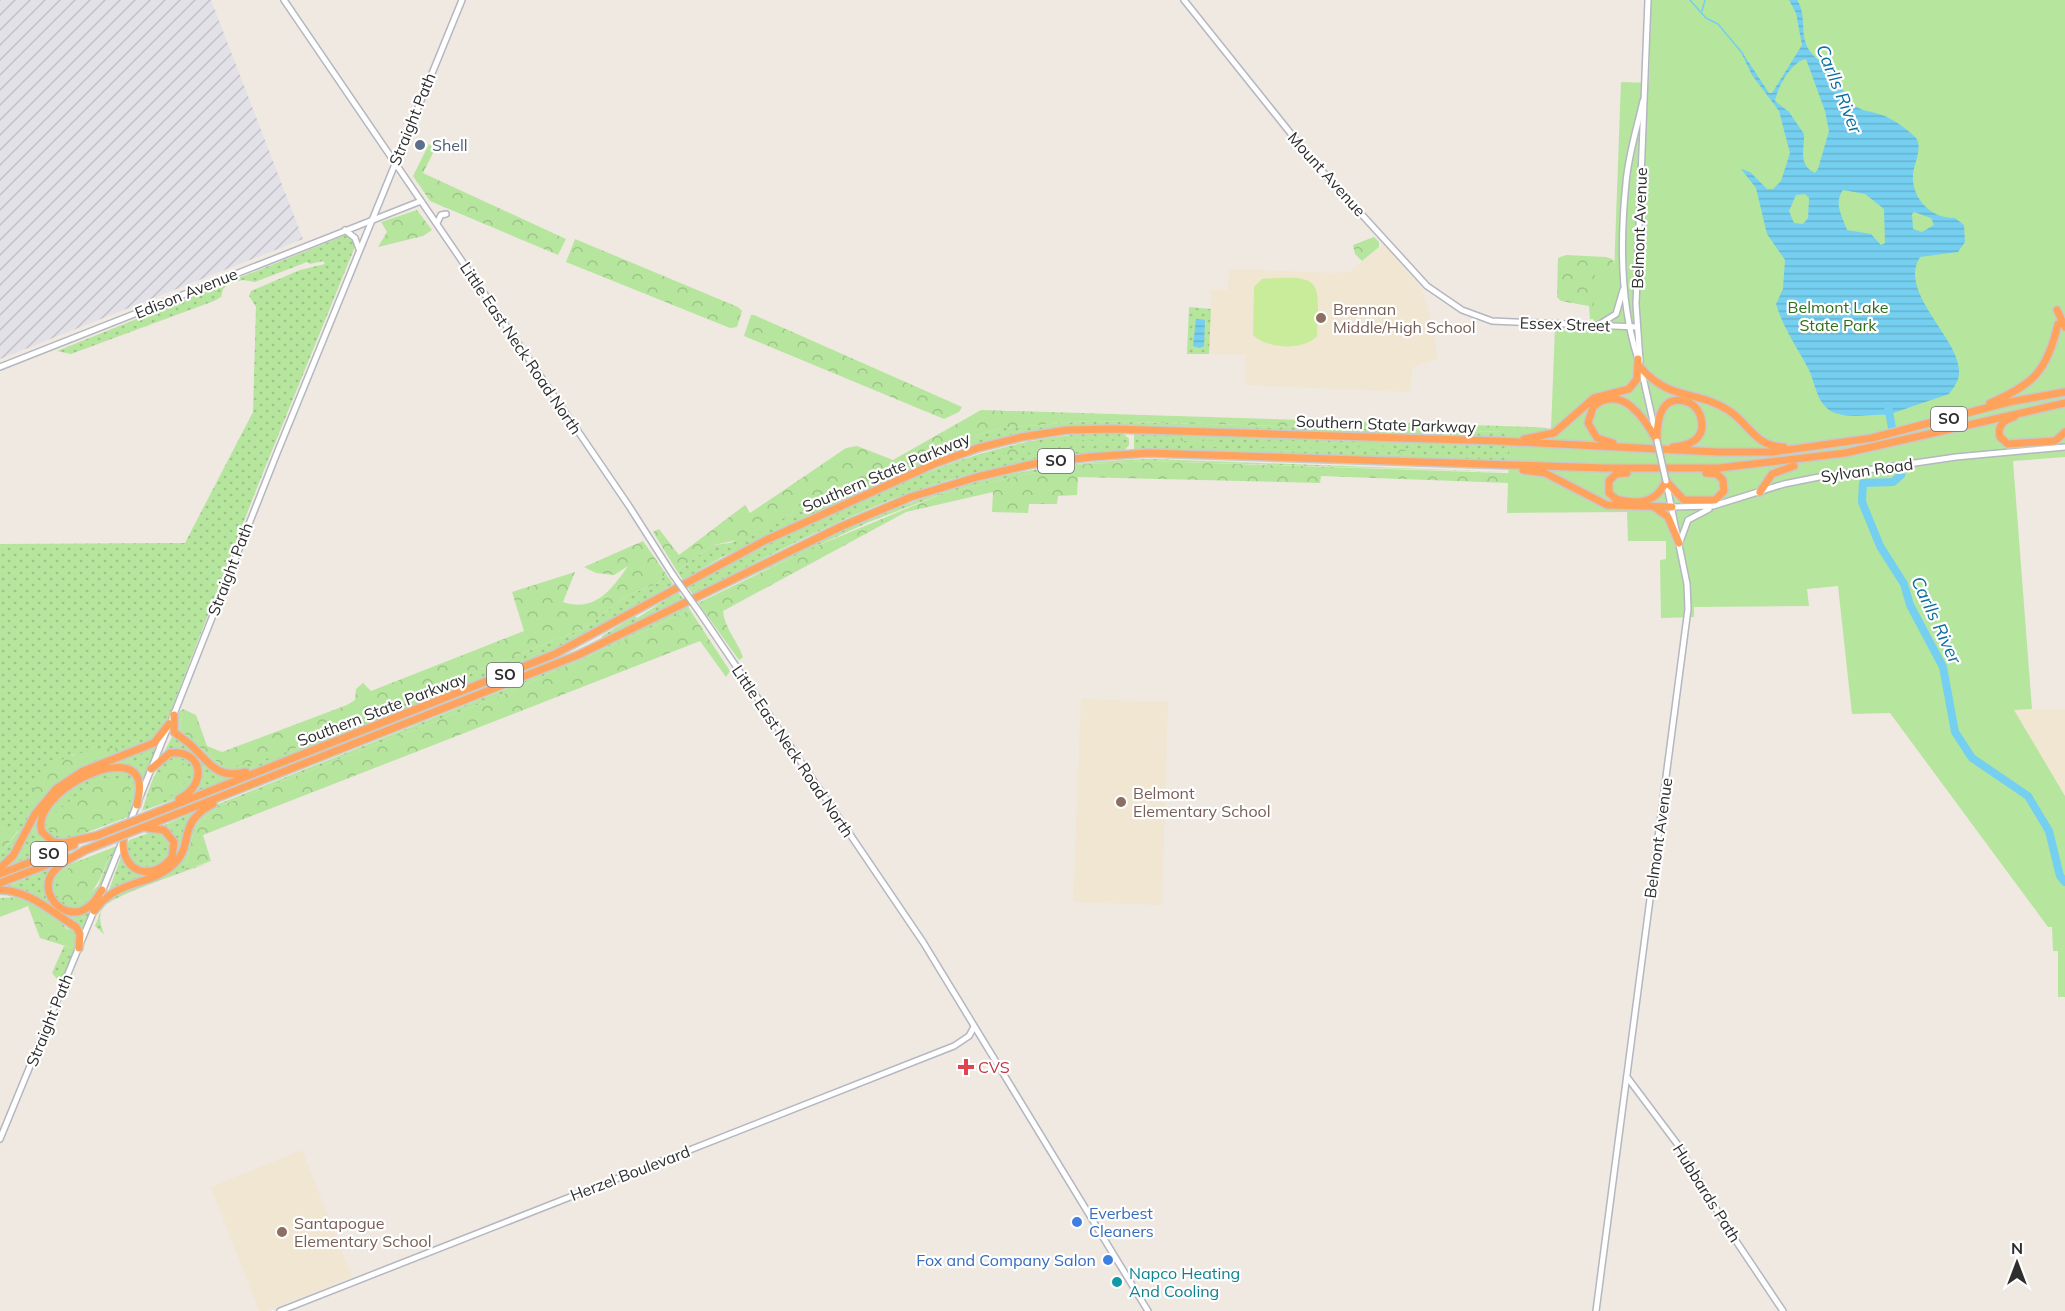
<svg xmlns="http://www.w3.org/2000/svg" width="2065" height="1311" font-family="Mulish,sans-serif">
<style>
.industrial{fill:url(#industrial-furrows)}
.education{fill:#f0e6d1}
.grass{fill:url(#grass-dots);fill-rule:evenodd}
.forest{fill:url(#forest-crowns)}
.park{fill:#b6e59e}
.pitch{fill:#c9ec9a}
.water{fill:url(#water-rules);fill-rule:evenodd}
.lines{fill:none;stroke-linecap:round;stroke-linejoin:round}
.stream{stroke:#75cff0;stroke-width:1.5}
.river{stroke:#75cff0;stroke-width:8}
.secondary-casing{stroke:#b4b7c1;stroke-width:8}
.highway-casing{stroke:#c9c9c9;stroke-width:10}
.secondary{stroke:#fff;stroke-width:5}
.highway{stroke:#ffa35c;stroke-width:7}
.secondary-bridge-casing{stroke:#b4b7c1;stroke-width:8;stroke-linecap:butt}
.highway-bridge-casing{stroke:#c9c9c9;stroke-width:10;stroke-linecap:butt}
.secondary-bridge{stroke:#fff;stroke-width:5}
.highway-bridge{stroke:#ffa35c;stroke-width:7}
.service-dot{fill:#5c6f8a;stroke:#fff;stroke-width:2}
.education-dot{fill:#8d6e63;stroke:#fff;stroke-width:2}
.health-dot{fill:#e0444e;stroke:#fff;stroke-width:2}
.shop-dot{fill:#3f7fe0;stroke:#fff;stroke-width:2}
.culture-dot{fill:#0f9aa8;stroke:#fff;stroke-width:2}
.labels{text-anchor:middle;stroke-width:4.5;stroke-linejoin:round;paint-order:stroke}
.shield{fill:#fff;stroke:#6d6d6d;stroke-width:1.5}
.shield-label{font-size:15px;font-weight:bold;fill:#2e2e2e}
.street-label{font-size:16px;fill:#2e2e2e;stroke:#fff}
.service-label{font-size:16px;fill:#4e5e75;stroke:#fff;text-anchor:start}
.park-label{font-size:16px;fill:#2c6e1b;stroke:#fff}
.education-label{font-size:16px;fill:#785e54;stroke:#fff;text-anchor:start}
.health-label{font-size:16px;fill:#be3a42;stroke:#fff;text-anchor:start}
.shop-label{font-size:16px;fill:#366cbe;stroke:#fff;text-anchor:start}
.culture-label{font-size:16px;fill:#0d838f;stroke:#fff;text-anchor:start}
.water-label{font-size:18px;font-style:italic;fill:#0d6fa3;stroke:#fff}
</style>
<defs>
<pattern id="industrial-furrows" width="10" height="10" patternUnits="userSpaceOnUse" patternTransform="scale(1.5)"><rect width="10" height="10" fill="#e3e1e8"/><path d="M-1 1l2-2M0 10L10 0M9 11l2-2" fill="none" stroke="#c3c1c7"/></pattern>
<pattern id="grass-dots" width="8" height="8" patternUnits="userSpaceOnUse" patternTransform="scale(1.5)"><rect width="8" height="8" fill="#b6e59e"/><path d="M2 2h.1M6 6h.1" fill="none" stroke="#9dc588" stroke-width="1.8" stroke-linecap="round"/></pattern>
<pattern id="forest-crowns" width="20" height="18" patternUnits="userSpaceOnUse" patternTransform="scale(1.5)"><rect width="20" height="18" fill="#b6e59e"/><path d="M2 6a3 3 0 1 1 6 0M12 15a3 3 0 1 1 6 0" fill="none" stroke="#9dc588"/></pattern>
<pattern id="water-rules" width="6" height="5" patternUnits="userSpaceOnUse" patternTransform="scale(1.5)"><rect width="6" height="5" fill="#75cff0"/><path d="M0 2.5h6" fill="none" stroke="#66b2ce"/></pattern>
</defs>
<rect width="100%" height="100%" fill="#efe9e1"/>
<!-- industrial -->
<polygon class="industrial" points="0,0 211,0 303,239 0,359"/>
<!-- education -->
<g class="education">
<polygon points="1384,244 1422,290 1434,328 1437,359 1415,366 1412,369 1410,392 1245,385 1246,355 1209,354 1211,290 1228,290 1229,269 1336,273 1351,271"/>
<polygon points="1081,699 1168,702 1162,905 1073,902"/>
<polygon points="2065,709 2065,795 2014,710"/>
<polygon points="302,1150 352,1277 267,1311 259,1311 211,1187"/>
</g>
<!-- grass -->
<g class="grass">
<path d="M346,235L354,240V249L258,485L164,729C145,754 105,756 79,771C41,793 27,834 0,866V855L19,830L0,827V544L185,543L253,412L256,307L249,296L251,291L300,270L325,264L323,261L310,264L307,262L255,282L243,280L228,284L223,289L221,297L214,301L71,354L57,351ZM129,748L74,769L46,791L28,812L72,755Z"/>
<polygon points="1189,307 1211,309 1209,354 1187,354"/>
<polygon points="1089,421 1543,433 1547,428 1548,431 1563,427 1531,438 1132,425 1056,427 981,443 932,462 720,558 683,580 677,571 713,545 730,543 790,515 797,507 841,486 853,488 863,485 907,468 978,435 1002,428"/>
<path d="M1095,433H1123L1129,439V445L1124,451C1073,455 1024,461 975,473C876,497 780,550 693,595L687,586C744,556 801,527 859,501C940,465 1005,439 1095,433Z"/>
<polygon points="1134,433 1596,449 1657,465 1134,451"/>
<path d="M1152,459L1533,473L1150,461L1067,465L944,493L869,522L697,601C777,563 855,519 940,493C1009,470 1079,461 1152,459Z"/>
<path d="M666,574L673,584L578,640L534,660L244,773H226L177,734L174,725L180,711L183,709L180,730L223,767C255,760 295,755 321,733L585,628L626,596L658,583Z"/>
<polygon points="678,592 684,600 603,640 602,636 635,616 637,618"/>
<path d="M688,606L690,610L495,698L225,804C189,824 194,832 185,870L208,863C188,871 113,895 104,907C97,916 101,925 104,934L95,926L106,899L172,869L195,819L211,807L563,666Z"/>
<polygon points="173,735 191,748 206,767 230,779 194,794 201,775 190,756 163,754"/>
<polygon points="158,743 142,785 141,780 117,764 102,768"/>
<path d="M179,755L193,764L197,778L186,795L142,811C149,792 155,757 179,755Z"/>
<path d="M115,770L129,772L138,782L136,798L130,816L67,840C50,840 45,833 43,818C61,792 84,777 115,770Z"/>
<polygon points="199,810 181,850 177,849 172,833 162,826"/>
<path d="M38,814C36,827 44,840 57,847L9,867Z"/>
<path d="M157,830L170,838L172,854C158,867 144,875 127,861L126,849L129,840Z"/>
<path d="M117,846L96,897L91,904L71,911C51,902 45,885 60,868ZM112,850L98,886L79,902Z"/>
<polygon points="122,854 122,859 131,869 153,875 108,893"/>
<path d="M54,867L48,898C59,914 74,919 91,910L81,932L55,913L2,888Z"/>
<polygon points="40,906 75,929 79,940 63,977 57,979 52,973 64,946 72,948 68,928 47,915"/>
</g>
<!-- forest -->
<g class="forest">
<polygon points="429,144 435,149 423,173 566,239 558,255 430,201 413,176"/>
<polygon points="417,210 432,230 423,236 378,247 387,232 381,222"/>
<polygon points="1374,237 1379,242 1379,247 1362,261 1355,254 1353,245"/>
<polygon points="575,239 738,307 742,311 737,327 730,328 566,262"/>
<polygon points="1566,255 1606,257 1612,259 1617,268 1599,319 1590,319 1589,306 1561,301 1557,297 1558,258"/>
<polygon points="751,315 754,315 962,407 959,412 944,419 744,336"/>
<polygon points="981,410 1534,427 1547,428 1547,430 1544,433 1089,421 1002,428 978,435 907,468 863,485 853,488 841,486 797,507 790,515 757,533 743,539 713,545 677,571 653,532 659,529 679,555 745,505 750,513 846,448 857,446 893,460"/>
<path d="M1180,438C1191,439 1215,439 1223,444L1216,447L1189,441H1162Z"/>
<polygon points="1119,439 1116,444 1059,447 1049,453 1037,455 1026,452 1005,455 1003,451 1021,447 1027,450 1030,447 1052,441"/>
<path d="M1262,441C1275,442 1286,441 1298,441C1311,441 1319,447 1333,443L1330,450L1297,446L1260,447L1255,444Z"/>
<polygon points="1374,445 1406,450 1402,454 1353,447"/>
<path d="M1150,461L1530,474L1632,509L1668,536L1629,512L1509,483L1321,476L1320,483L1078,477L1077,495L1058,496L1057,504H1029L1028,513L992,512L993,492L906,512L723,611C724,627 738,642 743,657L739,660L698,603L805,551L944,493L1067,465Z"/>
<path d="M643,541L666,574L658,583L626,596L585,628L321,733C300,751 250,766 223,767L180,730L183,709L196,715L207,746L222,752L347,705L355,700L356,689L363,683L371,691L524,631L512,592L575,572L563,602C595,613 612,589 628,566L614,575L596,573L584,567Z"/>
<path d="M690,610L730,671L726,677L700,641L203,835L211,861L185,870C194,832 189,824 225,804L495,698Z"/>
<path d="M131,747C82,766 63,771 28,813C31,755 85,749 131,747Z"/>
<path d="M176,760L184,764C185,769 187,775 186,779C182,792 158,805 146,803L166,766Z"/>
<path d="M110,777L126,780L129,787V806C112,822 71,844 48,829L49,819C68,802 86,786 110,777Z"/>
<polygon points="0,827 19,829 0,855"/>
<path d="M112,849C102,873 92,914 58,899C55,863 84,861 112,849Z"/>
<path d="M17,897C35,902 64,922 75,938L72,948L40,938L28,906L0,917V898Z"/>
</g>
<!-- park -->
<polygon class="park" points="1651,0 2065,0 2065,457 2013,461 2032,709 2014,710 2065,796 2065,997 2058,997 2058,951 2053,951 2052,927 2048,927 1890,713 1852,714 1838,586 1807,589 1809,606 1694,607 1694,617 1661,618 1660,560 1666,559 1666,541 1628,541 1627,512 1507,513 1510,427 1551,429 1555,328 1593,330 1595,273 1614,273 1621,82 1649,83"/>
<!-- pitch -->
<path class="pitch" d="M1262,279C1324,274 1319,281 1317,336C1304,351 1267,349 1253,335L1254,287Z"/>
<!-- water -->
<g class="water">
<path d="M1789,0H1797C1806,13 1801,30 1806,44C1810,56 1822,61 1830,70C1840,80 1842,94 1853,104C1861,112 1872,111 1882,115C1892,118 1910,131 1916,138C1923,147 1914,164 1913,174C1911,198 1931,219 1955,218L1964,225L1965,242L1958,252L1920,257C1897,293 1961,339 1959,373C1959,381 1954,387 1949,394L1893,413L1892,416C1877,412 1856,419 1839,414C1832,413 1827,409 1823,404C1816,395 1814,381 1809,370C1797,347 1784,330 1776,304L1783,289L1785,260L1767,234L1756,188L1741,169L1750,172L1767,189H1773L1781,181L1790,153L1779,111L1752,75L1738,46L1769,93H1772L1802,45L1796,13ZM1806,59L1825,111L1829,131L1818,169L1815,173C1797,164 1805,149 1804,134L1789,112L1775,101C1777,88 1792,61 1806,59ZM1842,96L1849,104V110L1845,113L1839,109ZM1843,190L1865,194L1884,209L1885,243L1881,245L1871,234L1847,230C1843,217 1833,204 1843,190ZM1805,194L1809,198L1808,218L1803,224L1794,223L1789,211L1796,195ZM1914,212L1931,218L1934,225L1922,232L1913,229L1912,214Z"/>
<polygon points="1196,319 1205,320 1204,346 1200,348 1193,346"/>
</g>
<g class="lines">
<!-- stream -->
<g class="stream">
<polyline points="1690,0 1706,18 1718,24 1743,54"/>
<polyline points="1702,11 1705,0"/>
</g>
<!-- river -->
<g class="river">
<polyline points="1888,406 1892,428"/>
<polyline points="1901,475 1893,482 1863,483 1862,502 1880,546 1904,584 1910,605 1943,667 1955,732 1972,758 2028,796 2049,831 2060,876 2065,882"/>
</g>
<defs>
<g id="secondary">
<polyline points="284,0 629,506 673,575"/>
<polyline points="1184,0 1312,160 1427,286 1462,310 1492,321 1637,327"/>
<polyline points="437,223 441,215 446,214"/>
<polyline points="345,230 355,238 359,249"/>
<polyline points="1600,324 1616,314 1623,290"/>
<path d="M1638,359C1620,304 1620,241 1626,183C1628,156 1637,128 1643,101"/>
<polyline points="1640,361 1636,304 1648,0"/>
<polyline points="0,367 421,201"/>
<polyline points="1641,368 1656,435"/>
<polyline points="1672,507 1713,506 1784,484 1819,477 1956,457 2065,447"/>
<polyline points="1680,542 1688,520 1709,509"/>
<polyline points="700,613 923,942 1148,1311"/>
<polyline points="172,719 277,453 462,0"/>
<polyline points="101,894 168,727"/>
<polyline points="1627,1077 1678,1145 1730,1232 1783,1311"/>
<polyline points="0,1139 95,908"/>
<polyline points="280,1311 954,1046 969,1036 974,1027"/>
<polyline points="1596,1311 1688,609 1687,584 1666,481"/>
</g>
<g id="highway">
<polyline points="2057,310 2065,327"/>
<path d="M1641,368C1670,401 1696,390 1728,410C1749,423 1755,447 1784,447"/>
<path d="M1990,403C2034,384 2047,371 2058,324"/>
<path d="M2014,417C2004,420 1997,425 2000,437L2008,444L2055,441L2065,432"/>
<polyline points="1524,439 1554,433 1594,398 1629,389 1637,379 1638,359"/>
<path d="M1657,439C1657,417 1662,392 1690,403C1703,411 1708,433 1692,442C1686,446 1679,446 1673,447"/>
<path d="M1613,443L1597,438L1588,423L1593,407C1621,382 1645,419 1657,441"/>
<polyline points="1523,470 1545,473 1607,505 1672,507"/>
<path d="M1627,473L1616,474L1609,481V493L1616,499C1638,505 1657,503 1666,481"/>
<polyline points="1666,481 1684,500 1715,500 1724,491 1723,480 1717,474 1706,473"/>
<polyline points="1760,492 1772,474 1794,466"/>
<polyline points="1654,507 1668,517 1679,543"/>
<path d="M174,715V732C180,737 187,741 193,747C210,765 219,779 246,772"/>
<path d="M151,769L170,753C203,749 208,785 179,799"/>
<polyline points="147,816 555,654 764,541 934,464 978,448 1022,437 1067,430 1113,429 1498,441 1717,452 1772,452 1872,438 2009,402 2065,392"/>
<polyline points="141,828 578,655 840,527 911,497 977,477 1033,464 1090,457 1147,453 1604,468 1719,468 1845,453 2065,403"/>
<path d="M99,835L64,843L53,842L42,832C29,794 130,742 139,782C141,790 138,798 137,805"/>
<polyline points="96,836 116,828"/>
<path d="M123,839C121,874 153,882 172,857L174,842L164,830L147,828"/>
<path d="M85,850C76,856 61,862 54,871C36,892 64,923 87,908C94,904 98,896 102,890"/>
<polyline points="83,851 108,841"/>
<polyline points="0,868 13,856 35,814 56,789 83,771 154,743 169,724"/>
<polyline points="0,874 74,845"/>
<polyline points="0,883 67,857"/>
<path d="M0,890C29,890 53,913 76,927L80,934L79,948"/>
<path d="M94,911C117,878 150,887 174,864C195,843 176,823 213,804"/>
</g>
</defs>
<!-- secondary casing -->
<use href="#secondary" class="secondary-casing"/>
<!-- highway casing -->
<use href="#highway" class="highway-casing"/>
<!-- secondary -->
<use href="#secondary" class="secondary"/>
<!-- highway -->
<use href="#highway" class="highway"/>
<defs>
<g id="secondary-bridge">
<polyline points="1657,441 1666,481"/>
<polyline points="673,575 700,613"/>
</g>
<g id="highway-bridge">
<polyline points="116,828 147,816"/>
<polyline points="108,841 141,828"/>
</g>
</defs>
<!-- secondary-bridge casing -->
<use href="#secondary-bridge" class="secondary-bridge-casing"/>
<!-- highway-bridge casing -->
<use href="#highway-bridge" class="highway-bridge-casing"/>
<!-- secondary-bridge -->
<use href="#secondary-bridge" class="secondary-bridge"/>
<!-- highway-bridge -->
<use href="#highway-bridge" class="highway-bridge"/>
</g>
<!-- markers -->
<circle class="service-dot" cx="420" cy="145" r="6"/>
<g class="education-dot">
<circle cx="1321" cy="318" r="6"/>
<circle cx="1121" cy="802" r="6"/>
<circle cx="282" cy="1232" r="6"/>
</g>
<path class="health-dot" d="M963 1058h6v6h6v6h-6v6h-6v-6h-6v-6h6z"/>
<g class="shop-dot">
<circle cx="1077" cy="1222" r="6"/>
<circle cx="1108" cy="1260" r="6"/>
</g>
<circle class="culture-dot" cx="1117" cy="1282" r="6"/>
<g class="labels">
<!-- shield labels -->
<g class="shield">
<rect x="1931" y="407" width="36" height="24" rx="4.5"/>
<rect x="1038" y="449" width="36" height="24" rx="4.5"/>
<rect x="487" y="663" width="36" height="24" rx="4.5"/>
<rect x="31" y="842" width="36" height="24" rx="4.5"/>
</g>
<g class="shield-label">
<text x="1949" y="424">SO</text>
<text x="1056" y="466">SO</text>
<text x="505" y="680">SO</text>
<text x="49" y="859">SO</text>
</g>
<!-- street labels -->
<g class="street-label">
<text transform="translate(412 119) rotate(-68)" y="6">Straight Path</text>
<text transform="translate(1327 174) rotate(48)" y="6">Mount Avenue</text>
<text transform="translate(1639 228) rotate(-88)" y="6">Belmont Avenue</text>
<text transform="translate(186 293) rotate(-22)" y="6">Edison Avenue</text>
<text transform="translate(1565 324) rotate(2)" y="6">Essex Street</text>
<text transform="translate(521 348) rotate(56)" y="6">Little East Neck Road North</text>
<text transform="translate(1386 424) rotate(2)" y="6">Southern State Parkway</text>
<text transform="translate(1867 470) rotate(-8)" y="6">Sylvan Road</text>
<text transform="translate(886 472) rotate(-23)" y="6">Southern State Parkway</text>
<text transform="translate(230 569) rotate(-69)" y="6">Straight Path</text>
<text transform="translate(382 709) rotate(-21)" y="6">Southern State Parkway</text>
<text transform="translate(793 751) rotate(56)" y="6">Little East Neck Road North</text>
<text transform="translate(1658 838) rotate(-82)" y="6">Belmont Avenue</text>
<text transform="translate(49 1020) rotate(-68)" y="6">Straight Path</text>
<text transform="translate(630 1173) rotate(-21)" y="6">Herzel Boulevard</text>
<text transform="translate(1707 1193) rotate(58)" y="6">Hubbards Path</text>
</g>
<!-- service labels -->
<g class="service-label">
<text x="432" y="151">Shell</text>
</g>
<!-- park labels -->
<g class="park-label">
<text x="1838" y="313">Belmont Lake<tspan x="1838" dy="18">State Park</tspan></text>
</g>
<!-- education labels -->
<g class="education-label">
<text x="1333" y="315">Brennan<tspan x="1333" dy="18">Middle/High School</tspan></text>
<text x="1133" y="799">Belmont<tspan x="1133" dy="18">Elementary School</tspan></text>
<text x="294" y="1229">Santapogue<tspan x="294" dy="18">Elementary School</tspan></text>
</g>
<!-- health labels -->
<g class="health-label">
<text x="978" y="1073">CVS</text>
</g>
<!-- shop labels -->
<g class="shop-label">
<text x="1089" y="1219">Everbest<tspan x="1089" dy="18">Cleaners</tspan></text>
<text x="1096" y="1266" text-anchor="end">Fox and Company Salon</text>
</g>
<!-- culture labels -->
<g class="culture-label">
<text x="1129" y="1279">Napco Heating<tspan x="1129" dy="18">And Cooling</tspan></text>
</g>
<!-- water labels -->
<g class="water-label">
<text transform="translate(1839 89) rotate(68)" y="6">Carlls River</text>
<text transform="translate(1936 620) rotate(65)" y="6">Carlls River</text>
</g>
</g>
<!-- north arrow -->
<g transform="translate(2017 1263)" stroke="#ffffff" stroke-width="4.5" paint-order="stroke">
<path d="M0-4.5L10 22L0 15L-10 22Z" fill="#2e2e2e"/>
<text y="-9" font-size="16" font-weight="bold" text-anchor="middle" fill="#2e2e2e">N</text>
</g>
</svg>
